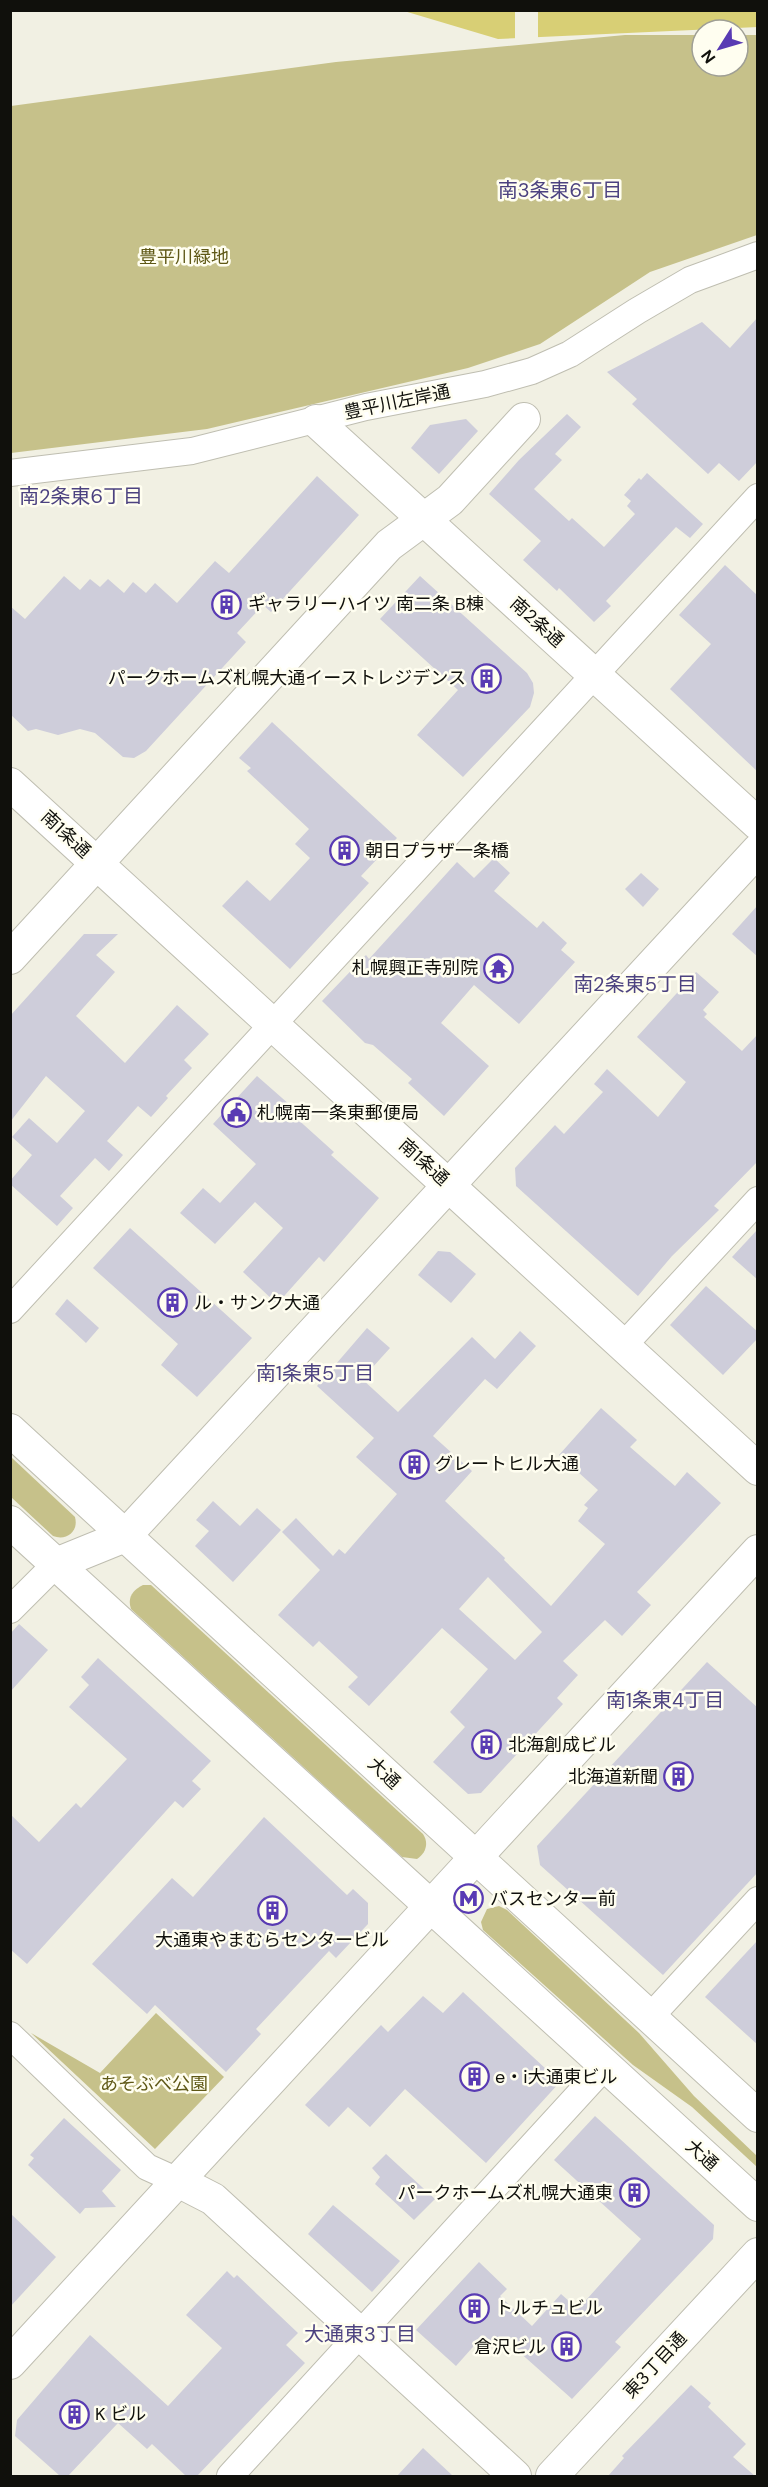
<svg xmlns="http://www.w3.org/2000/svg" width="768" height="2487" font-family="'DM Sans','Noto Sans JP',sans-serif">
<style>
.green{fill:#c6c18a}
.water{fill:#d8cf75}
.pier{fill:#f1f0e3}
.building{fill:#cecdda;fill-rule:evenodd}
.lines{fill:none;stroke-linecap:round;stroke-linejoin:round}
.minor-casing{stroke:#bfbeb1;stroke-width:28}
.tertiary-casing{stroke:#bfbeb1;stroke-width:34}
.minor{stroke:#fff;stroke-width:26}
.tertiary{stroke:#fff;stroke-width:32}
.labels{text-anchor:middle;stroke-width:5;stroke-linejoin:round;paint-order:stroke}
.park-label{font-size:18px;fill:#5f5816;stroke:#fffef0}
.street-label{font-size:18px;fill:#10100c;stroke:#fffef0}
.poi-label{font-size:18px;fill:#10100c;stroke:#fffef0;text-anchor:start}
.neighbourhood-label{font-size:20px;fill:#4c4280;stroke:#fffef0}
</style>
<rect width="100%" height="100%" fill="#f1f0e3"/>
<!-- green -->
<g class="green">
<polygon points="625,35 702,35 702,66 738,66 738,35 757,35 757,235 650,272 540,344 468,368 207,429 11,453 11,106 336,62"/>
<path d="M11,1457L75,1517C79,1532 66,1541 53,1536L11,1497Z"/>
<path d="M143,1585H151L423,1834C429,1843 426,1853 417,1859L402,1857L131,1609C127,1597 133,1590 143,1585Z"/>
<polygon points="499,1906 507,1910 639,2033 694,2096 757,2156 757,2167 692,2107 633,2065 483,1930 481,1922 487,1909"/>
<polygon points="156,2013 224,2077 155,2149 31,2033 100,2073"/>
</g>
<!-- water -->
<polygon class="water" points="757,10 758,27 498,39 404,11"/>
<!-- pier -->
<polygon class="pier" points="515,11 538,11 538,41 515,42"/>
<!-- building -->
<g class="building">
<polygon points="758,317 758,461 739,481 719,463 708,474 632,404 637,399 607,372 702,322 730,348"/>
<polygon points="567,414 581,427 555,454 562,460 534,489 569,521 572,518 604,547 635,514 627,506 631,501 624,495 639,478 641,480 647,473 703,524 690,538 676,527 606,601 611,606 594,622 559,588 557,591 523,560 541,541 489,494 519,460"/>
<polygon points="466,419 478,431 439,474 411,448 430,425"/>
<polygon points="317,476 359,515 271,612 263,605 237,633 246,642 146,751 134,758 123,757 95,733 80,729 58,735 36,729 28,731 10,714 10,606 25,619 64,576 80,590 90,579 100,587 108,579 124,593 133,582 146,593 155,583 177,603 215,561 229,573"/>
<polygon points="725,565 758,596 758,772 670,689 711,644 679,615"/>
<polygon points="420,576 527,673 533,683 534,693 530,707 463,777 417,735 458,690 380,619"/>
<polygon points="272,722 397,838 361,876 369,883 290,969 222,906 247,880 270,901 310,858 295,844 309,829 247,771 251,768 239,758"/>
<polygon points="494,858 510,873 494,891 537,928 543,921 567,943 561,950 575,962 519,1024 474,985 441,1023 489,1066 444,1116 408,1083 412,1079 373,1045 365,1043 322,1001 366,955 369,959 457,862 474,878"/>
<polygon points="641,873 659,889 643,907 625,889"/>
<polygon points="758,905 758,957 732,934"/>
<polygon points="84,934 118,934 96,955 115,972 76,1016 125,1063 177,1005 209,1034 184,1060 192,1068 166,1096 168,1098 151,1117 138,1106 107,1141 123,1155 109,1171 95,1158 60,1196 73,1208 57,1226 10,1184 10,1181 32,1155 12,1137 29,1118 57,1143 85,1111 46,1076 10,1122 10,1016"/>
<polygon points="696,972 719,992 703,1010 707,1014 704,1017 742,1051 758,1034 758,1161 714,1206 719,1210 672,1256 638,1296 516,1186 515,1168 555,1125 564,1134 603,1092 594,1084 607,1069 658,1117 686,1082 637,1037"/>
<polygon points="257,1076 298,1112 294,1116 334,1152 331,1155 379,1198 324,1262 319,1257 277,1304 243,1272 283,1228 255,1202 215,1244 180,1213 203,1188 220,1203 256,1164 213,1124"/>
<polygon points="130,1228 252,1338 197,1397 161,1365 178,1344 93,1268"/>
<polygon points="758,1229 758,1280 732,1257"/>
<polygon points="438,1251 450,1252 476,1274 451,1303 418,1275"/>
<polygon points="706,1286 758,1332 758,1338 723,1375 670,1325"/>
<polygon points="67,1299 99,1328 86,1343 55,1314"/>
<path d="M367,1328L390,1348L362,1379L398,1412L472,1337L495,1359L520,1331L536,1346L497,1389L485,1379L433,1436L472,1471L445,1501L505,1558L504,1560L551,1606L605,1544L578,1521L588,1508L584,1505L598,1490L559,1455L601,1408L637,1440L630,1447L675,1486L687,1472L721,1503L637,1592L651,1605L622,1636L605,1620L563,1661L578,1675L557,1698L563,1704L481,1793L468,1794L433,1762L465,1727L450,1712L488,1669L442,1628L369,1706L348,1687L358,1677L319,1641L313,1647L278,1615L320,1570L282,1532L296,1518L333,1556L339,1549L345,1554L397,1494L356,1457L374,1438L317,1386ZM488,1577L542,1632L515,1660L459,1609Z"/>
<polygon points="213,1501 240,1526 257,1508 281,1530 233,1582 195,1546 209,1531 196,1520"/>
<polygon points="19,1624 48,1650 10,1692 10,1634"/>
<polygon points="98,1658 211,1761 192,1781 201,1789 183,1808 175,1801 27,1964 10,1949 10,1814 39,1842 76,1803 81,1808 127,1759 69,1707 89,1685 81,1677"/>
<polygon points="707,1662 758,1708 758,1872 663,1975 540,1865 537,1846"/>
<polygon points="264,1817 347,1895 353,1889 368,1903 368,1924 336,1958 329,1951 256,2029 261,2034 226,2072 155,2005 147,2014 92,1964 172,1878 193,1897"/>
<polygon points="758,1940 758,2045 705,1997"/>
<polygon points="463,1992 560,2082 486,2163 405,2089 370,2127 348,2107 329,2127 305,2105 381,2025 388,2032 423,1996 443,2013"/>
<polygon points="595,2116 714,2225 713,2239 615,2342 621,2347 572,2399 507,2341 501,2348 496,2343 489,2349 480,2339 456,2366 416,2330 479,2262 507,2289 500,2296 532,2326 561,2294 578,2309 641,2239 554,2160"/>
<polygon points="64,2118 121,2170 102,2191 116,2207 85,2208 80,2214 28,2165 34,2158 30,2155"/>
<polygon points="386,2154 435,2199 414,2220 375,2184 380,2177 372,2168"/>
<polygon points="333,2205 400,2261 372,2292 308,2234"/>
<polygon points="10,2213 56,2257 10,2307"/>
<polygon points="227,2271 234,2278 237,2275 298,2333 286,2345 305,2363 197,2476 186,2476 152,2444 147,2449 118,2423 68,2476 60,2476 15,2436 17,2420 90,2335 168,2406 222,2348 186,2315"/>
<polygon points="691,2385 711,2403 708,2407 746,2444 733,2457 755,2476 608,2476 624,2458 622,2456"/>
<polygon points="423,2448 453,2476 397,2476"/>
</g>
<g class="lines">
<defs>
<g id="minor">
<polyline points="10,473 192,451 366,407 485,384 532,371 570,354 637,311 690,280 758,255"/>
<polyline points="10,1310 758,497"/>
<polyline points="623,1346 758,1200"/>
<polyline points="10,1610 56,1564"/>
<polyline points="650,2017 758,1900"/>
<polyline points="10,2035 147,2167 178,2181"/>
<polyline points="230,2476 605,2066"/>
</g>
<g id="tertiary">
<polyline points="316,421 758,824"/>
<polyline points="10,784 758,1469"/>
<polyline points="10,958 389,545 450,500 524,419"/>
<polyline points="10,1430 758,2116"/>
<polyline points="10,1522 758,2205"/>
<polyline points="56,1564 125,1536 758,850"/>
<polyline points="178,2181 213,2199 515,2476"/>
<polyline points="10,2363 758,1551"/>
<polyline points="552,2476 758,2254"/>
</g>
</defs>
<!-- minor casing -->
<use href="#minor" class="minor-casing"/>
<!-- tertiary casing -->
<use href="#tertiary" class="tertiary-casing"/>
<!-- minor -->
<use href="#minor" class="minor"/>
<!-- tertiary -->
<use href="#tertiary" class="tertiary"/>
</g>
<!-- icons -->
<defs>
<symbol id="building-ring" viewBox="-11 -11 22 22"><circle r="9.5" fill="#fffef0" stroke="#593bb3" stroke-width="1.5"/><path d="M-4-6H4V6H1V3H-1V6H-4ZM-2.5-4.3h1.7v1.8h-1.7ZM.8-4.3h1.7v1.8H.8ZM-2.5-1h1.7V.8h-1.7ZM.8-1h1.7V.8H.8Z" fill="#593bb3"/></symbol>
<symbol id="temple-ring" viewBox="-11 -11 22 22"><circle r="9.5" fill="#fffef0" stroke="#593bb3" stroke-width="1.5"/><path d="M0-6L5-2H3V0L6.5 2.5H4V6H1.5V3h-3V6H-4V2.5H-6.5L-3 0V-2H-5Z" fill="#593bb3"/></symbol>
<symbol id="civic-ring" viewBox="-11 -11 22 22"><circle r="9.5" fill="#fffef0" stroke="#593bb3" stroke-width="1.5"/><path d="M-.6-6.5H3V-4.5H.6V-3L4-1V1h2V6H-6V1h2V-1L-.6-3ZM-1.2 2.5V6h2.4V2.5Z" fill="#593bb3"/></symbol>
<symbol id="metro-ring" viewBox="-11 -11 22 22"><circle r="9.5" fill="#fffef0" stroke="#593bb3" stroke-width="1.5"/><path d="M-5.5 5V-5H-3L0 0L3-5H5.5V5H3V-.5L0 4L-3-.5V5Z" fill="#593bb3"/></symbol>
</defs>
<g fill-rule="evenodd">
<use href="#building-ring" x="210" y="588" width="33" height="33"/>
<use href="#building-ring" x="470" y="662" width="33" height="33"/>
<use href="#building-ring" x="328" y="834" width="33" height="33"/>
<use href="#temple-ring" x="482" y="952" width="33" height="33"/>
<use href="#civic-ring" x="220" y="1096" width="33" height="33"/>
<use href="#building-ring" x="156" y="1286" width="33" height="33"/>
<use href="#building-ring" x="398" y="1448" width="33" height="33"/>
<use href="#building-ring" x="470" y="1728" width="33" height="33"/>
<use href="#building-ring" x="662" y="1760" width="33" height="33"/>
<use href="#metro-ring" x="452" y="1882" width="33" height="33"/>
<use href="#building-ring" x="256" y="1894" width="33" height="33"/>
<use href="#building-ring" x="458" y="2060" width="33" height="33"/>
<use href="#building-ring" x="618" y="2176" width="33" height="33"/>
<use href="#building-ring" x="458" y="2292" width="33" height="33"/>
<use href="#building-ring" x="550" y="2330" width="33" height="33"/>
<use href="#building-ring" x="58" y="2398" width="33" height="33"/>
</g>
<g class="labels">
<!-- park labels -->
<g class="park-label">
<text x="184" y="263">豊平川緑地</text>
<text x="154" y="2090">あそぶべ公園</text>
</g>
<!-- street labels -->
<g class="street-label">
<text transform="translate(397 402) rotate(-12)" y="6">豊平川左岸通</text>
<text transform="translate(537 622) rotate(42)" y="6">南2条通</text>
<text transform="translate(66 834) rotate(43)" y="6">南1条通</text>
<text transform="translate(424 1162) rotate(42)" y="6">南1条通</text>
<text transform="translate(384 1773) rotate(43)" y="6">大通</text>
<text transform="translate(702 2155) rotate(42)" y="6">大通</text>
<text transform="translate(655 2365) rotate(-47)" y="6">東3丁目通</text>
</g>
<!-- poi labels -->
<g class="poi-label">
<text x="248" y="610">ギャラリーハイツ 南二条 B棟</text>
<text x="466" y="684" text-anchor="end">パークホームズ札幌大通イーストレジデンス</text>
<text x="365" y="857">朝日プラザ一条橋</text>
<text x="478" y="974" text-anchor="end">札幌興正寺別院</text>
<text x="257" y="1119">札幌南一条東郵便局</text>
<text x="194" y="1309">ル・サンク大通</text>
<text x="435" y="1470">グレートヒル大通</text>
<text x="508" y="1751">北海創成ビル</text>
<text x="658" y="1783" text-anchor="end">北海道新聞</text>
<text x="490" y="1905">バスセンター前</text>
<text x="272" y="1946" text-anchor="middle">大通東やまむらセンタービル</text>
<text x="495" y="2083">e・i大通東ビル</text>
<text x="613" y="2199" text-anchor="end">パークホームズ札幌大通東</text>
<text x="495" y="2314">トルチュビル</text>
<text x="546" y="2353" text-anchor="end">倉沢ビル</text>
<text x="95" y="2420">K ビル</text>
</g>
<!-- neighbourhood labels -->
<g class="neighbourhood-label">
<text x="560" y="197">南3条東6丁目</text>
<text x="81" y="503">南2条東6丁目</text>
<text x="635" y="991">南2条東5丁目</text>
<text x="315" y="1380">南1条東5丁目</text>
<text x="665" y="1707">南1条東4丁目</text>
<text x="360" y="2341">大通東3丁目</text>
</g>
</g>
<!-- border -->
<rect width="768" height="2487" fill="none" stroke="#10100c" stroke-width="24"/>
<!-- north arrow -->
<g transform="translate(720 48) rotate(233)"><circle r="28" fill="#fffef0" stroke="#9f9f95" stroke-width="1.5"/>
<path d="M0-4.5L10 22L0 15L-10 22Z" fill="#593bb3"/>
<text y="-9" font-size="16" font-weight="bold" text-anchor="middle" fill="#10100c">N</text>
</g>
</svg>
